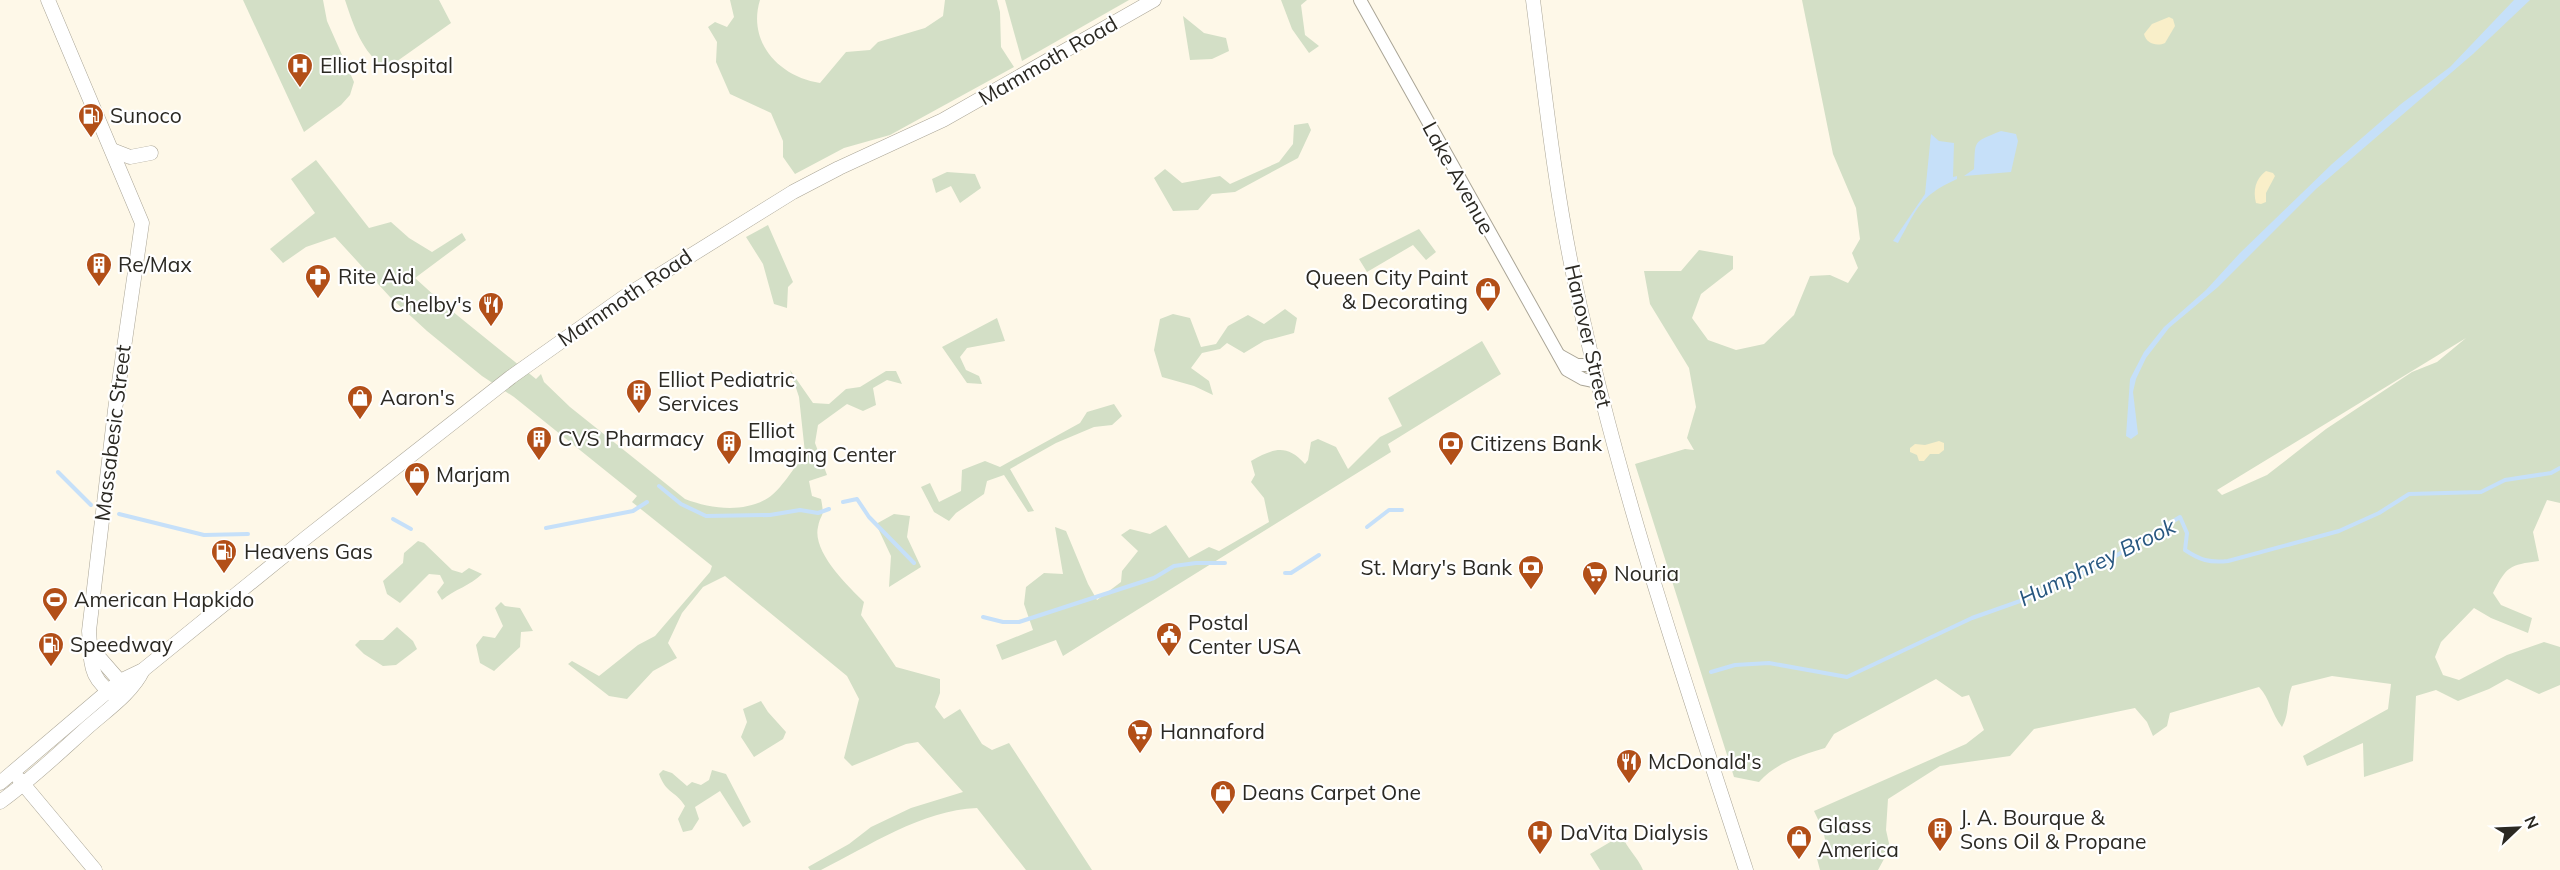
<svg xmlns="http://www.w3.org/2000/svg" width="2560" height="870" font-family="Mulish,sans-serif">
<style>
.green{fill:#d3dfc6;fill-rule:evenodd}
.sand{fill:#f9efc9}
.water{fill:#c6e0f9}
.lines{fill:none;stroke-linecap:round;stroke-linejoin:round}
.stream{stroke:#c6e0f9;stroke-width:4}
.tertiary-casing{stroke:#aaa596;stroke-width:14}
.secondary-casing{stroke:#aaa596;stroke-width:15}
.tertiary{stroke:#fff;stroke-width:12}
.secondary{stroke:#fff;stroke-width:14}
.labels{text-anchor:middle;stroke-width:4.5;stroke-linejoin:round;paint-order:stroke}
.street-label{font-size:21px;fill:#2b2923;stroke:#fff}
.poi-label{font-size:21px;fill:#2b2923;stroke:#fff;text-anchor:start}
.water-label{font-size:22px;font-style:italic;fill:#275780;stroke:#fff}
</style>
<rect width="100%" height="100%" fill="#fef8e8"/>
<!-- green -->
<g class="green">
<polygon points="243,0 323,0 327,21 354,82 350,95 341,105 304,132"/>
<path d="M345,0H439L451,23L386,69C362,52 354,27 345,0Z"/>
<path d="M730,0H760C747,42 779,77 820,83L846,52L870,50L878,42L925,28L943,16L945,0H997L1000,12L1001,47L1014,67L890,135L844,148L795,174L783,157V141L771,113L730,94L716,62L717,42L708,27L715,22L727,27L734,17Z"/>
<polygon points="1005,0 1129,0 1022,61"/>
<polygon points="1281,0 1307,0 1301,5 1305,35 1319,46 1309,53 1292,29"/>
<path d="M1802,0H2560V503L2547,500L2533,532L2539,561C2509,565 2507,566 2493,593L2501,605L2532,618L2528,633L2491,618L2474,608L2441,642L2435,657L2443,675L2459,680L2507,655L2544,642L2560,647V685L2539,694L2507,679L2489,689L2458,701L2436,690L2416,696L2413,761L2364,777L2363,743L2307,766L2303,756L2388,709L2391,684L2332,676L2292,686C2286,701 2290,713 2282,727C2271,713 2270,699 2259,687L2170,713L2167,726L2153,736L2147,722L2135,708L2034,729L2010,756L1940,766L1888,799L1886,830L1890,848L1878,870H1820L1816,855L1828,853L1823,830L1814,811L1966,744L1984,730L1969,695L1962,697L1936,679L1834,734L1825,748C1800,756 1777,762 1759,782L1734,777L1635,464L1685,449L1694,450L1687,438L1696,407L1689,368L1650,304L1644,271H1681L1699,250L1733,256V269L1701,294L1692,318L1708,340L1736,350L1764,344L1794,315L1810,276L1830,275L1848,283L1858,268L1852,253L1860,239L1856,208L1833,154ZM2466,338L2437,362L2412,372L2326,429L2267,475L2222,495L2217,490Z"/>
<polygon points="1183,16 1204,33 1226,38 1229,51 1212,59 1190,60"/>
<polygon points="1308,123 1311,130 1298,158 1235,192 1212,194 1198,210 1173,211 1154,178 1165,169 1182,183 1220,176 1230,184 1279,162 1293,144 1294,125"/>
<path d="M316,160L369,228L391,222L409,238L432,252L462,233L466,240L415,278L447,307L536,379L541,374L544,382L570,407L685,499C711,509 744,513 768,498C780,491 796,465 805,453L799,397L790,370L813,403L829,404L846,389L860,387L886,371H896L902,384L887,380L873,388L876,405L863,411L847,404L818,425L815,443L827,475L809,481L812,496L821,499C825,519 821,512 818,527C812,552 848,586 864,602L861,615L896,667L940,679V693L935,707L944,719L960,709L982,744L992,750L1009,743L1092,870H1026L977,808C922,810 869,846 821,870H810L808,867L849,844L871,827L911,808L963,792L918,742L906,744L852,766L844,758L859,699L847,676L725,576L703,587L682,613L668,643L677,658L653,671L627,699L609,696L568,664L572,661L599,676L638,645L655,636L710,572L712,566L632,502L637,496L514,397L482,376L427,331L390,297L335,237L306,247L283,263L270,249L315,213L291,179Z"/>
<polygon points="947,172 975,174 981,188 960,203 951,186 936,193 932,179"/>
<polygon points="768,225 793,282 788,287 787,308 774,304 763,264 746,237"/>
<polygon points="1419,229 1436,252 1426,260 1413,245 1367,272 1359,259"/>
<polygon points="1285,309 1297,318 1294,333 1264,341 1244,353 1227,343 1220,349 1202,353 1191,368 1209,381 1213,395 1194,386 1162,377 1154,350 1160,319 1173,314 1190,318 1201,347 1216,344 1228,326 1248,315 1264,324"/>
<polygon points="997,318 1005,341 967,348 960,357 966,370 979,376 982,384 967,383 942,347"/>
<path d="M1482,341L1501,374L1388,444L1391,452L1063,656L1056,640L1002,660L996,645L1033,630L1024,604L1026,587L1044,573L1063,574L1055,527L1066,531L1088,584L1097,600L1121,582L1122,571L1138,551L1121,535L1130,529L1150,534L1166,525L1189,558L1209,547L1219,551L1269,522L1264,498L1251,482L1255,475L1251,461C1273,449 1286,443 1305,464L1308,460L1311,442L1318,439L1336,447L1348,469L1380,437L1402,426L1388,398Z"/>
<polygon points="1114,404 1122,416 1112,425 1094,427 1056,443 1010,469 1034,511 1028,512 1004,475 987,481 984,494 956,513 949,521 934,512 921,487 930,483 939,502 961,491 962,470 985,461 1000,467 1080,423 1087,412"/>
<polygon points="894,514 910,516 907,537 921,567 889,587 891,556 876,524"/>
<path d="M418,541L424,543L452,570L462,573L469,568L482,574C470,586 455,589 442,600L437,592L444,583L440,575L429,574L400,603L387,594L383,581L403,563L404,553Z"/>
<polygon points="501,602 505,606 520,608 533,631 521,632 520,647 494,671 480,663 476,645 483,636 495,638 503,626 495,608"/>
<polygon points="397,627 413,641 417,649 396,665 383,666 364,654 355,645 360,640 383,640"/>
<polygon points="761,701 768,712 786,732 783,739 754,757 741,737 747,722 743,709"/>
<path d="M663,770L672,773L687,786L692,782L701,785L709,780L712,770L726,774L751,822L743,827L720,791L695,807L699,819L692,830L683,832L678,819L685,806C674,789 667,795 659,774Z"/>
<path d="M1622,835C1627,849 1637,856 1643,870H1600L1590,854Z"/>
</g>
<!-- sand -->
<g class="sand">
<path d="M2169,17L2173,19L2175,26L2165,43C2156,47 2146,43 2144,34L2152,24Z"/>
<path d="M2266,171L2273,173L2275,176L2266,193V202L2261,204L2256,203C2253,191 2255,179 2266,171Z"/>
<polygon points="1939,441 1944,443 1944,450 1939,454 1930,454 1924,461 1919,461 1917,455 1910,452 1910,448 1915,444 1925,445"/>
</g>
<!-- water -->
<g class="water">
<polygon points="2514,0 2530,0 2473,54 2316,189 2218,287 2169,328 2146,358 2136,379 2133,392 2138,434 2131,439 2126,436 2130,379 2144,352 2164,327 2206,290 2240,253 2332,164 2401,104 2450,67"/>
<path d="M2001,131L2016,134L2018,141L2011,172L1964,176L1974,169C1976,140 1971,143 2001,131Z"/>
<path d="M1931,134L1939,141L1954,143L1953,177L1957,176V179C1919,196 1917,209 1898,243L1893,241L1925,194Z"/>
</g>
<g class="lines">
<!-- stream -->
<g class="stream">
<polyline points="58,472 91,505"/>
<polyline points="659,486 681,504 706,516 770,515 800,510 818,513 829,509"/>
<polyline points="843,502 857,499 869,517 914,563"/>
<polyline points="119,514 204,535 248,534"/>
<polyline points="393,519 411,529"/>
<polyline points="1367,527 1389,510 1402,510"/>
<polyline points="546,528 633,511 647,502"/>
<polyline points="1285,573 1291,573 1319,555"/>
<polyline points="983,617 1003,622 1019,622 1154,578 1174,566 1196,563 1225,563"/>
<path d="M1711,672L1735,665L1769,663L1847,677L1972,618L2037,595L2104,563L2180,517L2187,533L2185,550C2200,560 2209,563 2228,561L2339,531L2379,513L2409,494L2481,492L2505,480L2551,473L2560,468"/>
</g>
<defs>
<g id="tertiary">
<polyline points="1360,0 1567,370 1583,379 1597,382"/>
<polyline points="1559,355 1577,365 1594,365"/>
</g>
<g id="secondary">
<path d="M48,0L142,223L115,410L89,631C92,666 87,677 119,699"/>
<path d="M1533,0C1545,94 1555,190 1575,283C1617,483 1683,676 1746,870"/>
<polyline points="112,150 130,157 151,153"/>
<polyline points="90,643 97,655 125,687"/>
<polyline points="19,779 95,870"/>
<polyline points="0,783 120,681 143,670 307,537 511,377 624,297 793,192 839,168 943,120 1154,0"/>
<path d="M0,802C32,779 60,752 89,726C107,710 132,693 143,670"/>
</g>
</defs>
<!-- tertiary casing -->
<use href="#tertiary" class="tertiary-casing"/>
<!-- secondary casing -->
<use href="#secondary" class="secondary-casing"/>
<!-- tertiary -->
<use href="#tertiary" class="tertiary"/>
<!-- secondary -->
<use href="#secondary" class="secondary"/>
</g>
<!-- icons -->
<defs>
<symbol id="hospital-pin" viewBox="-11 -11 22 30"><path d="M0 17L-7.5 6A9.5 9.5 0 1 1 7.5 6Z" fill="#b24f18" stroke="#fff"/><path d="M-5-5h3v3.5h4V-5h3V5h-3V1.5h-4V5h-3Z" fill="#fff"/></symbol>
<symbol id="fuel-pin" viewBox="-11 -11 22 30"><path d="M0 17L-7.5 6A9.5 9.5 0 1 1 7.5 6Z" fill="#b24f18" stroke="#fff"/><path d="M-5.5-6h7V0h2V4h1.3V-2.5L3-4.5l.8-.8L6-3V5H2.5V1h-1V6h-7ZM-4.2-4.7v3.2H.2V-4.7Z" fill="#fff"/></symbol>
<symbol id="building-pin" viewBox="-11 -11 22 30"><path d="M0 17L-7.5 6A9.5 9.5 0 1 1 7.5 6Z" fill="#b24f18" stroke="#fff"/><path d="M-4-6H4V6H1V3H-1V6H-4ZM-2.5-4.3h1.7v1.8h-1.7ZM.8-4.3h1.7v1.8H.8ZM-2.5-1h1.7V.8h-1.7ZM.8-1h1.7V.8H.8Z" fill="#fff"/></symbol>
<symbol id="pharmacy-pin" viewBox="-11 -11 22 30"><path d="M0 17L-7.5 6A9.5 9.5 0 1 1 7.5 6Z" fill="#b24f18" stroke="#fff"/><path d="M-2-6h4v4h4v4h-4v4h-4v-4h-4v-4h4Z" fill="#fff"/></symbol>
<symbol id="shop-pin" viewBox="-11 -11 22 30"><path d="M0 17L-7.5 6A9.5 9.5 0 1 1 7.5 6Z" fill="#b24f18" stroke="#fff"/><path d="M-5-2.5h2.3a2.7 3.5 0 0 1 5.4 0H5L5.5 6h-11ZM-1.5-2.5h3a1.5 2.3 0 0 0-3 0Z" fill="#fff"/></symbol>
<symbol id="restaurant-pin" viewBox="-11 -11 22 30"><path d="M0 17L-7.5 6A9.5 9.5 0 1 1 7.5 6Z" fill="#b24f18" stroke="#fff"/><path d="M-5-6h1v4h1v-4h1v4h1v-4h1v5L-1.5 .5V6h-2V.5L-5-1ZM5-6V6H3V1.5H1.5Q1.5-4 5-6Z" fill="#fff"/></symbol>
<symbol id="bank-pin" viewBox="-11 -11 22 30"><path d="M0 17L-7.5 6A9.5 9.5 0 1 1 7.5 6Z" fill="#b24f18" stroke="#fff"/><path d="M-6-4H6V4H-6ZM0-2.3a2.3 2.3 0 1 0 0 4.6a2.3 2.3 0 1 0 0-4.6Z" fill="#fff"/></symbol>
<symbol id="supermarket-pin" viewBox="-11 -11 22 30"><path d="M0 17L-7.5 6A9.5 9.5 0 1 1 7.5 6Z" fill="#b24f18" stroke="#fff"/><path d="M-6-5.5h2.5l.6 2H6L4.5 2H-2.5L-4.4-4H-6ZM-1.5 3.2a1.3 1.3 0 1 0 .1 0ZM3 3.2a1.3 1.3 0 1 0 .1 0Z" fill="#fff"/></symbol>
<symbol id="stadium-pin" viewBox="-11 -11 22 30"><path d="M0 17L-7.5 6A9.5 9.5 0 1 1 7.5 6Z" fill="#b24f18" stroke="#fff"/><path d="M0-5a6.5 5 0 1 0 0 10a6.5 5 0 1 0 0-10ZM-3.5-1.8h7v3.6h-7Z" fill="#fff"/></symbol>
<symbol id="civic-pin" viewBox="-11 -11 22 30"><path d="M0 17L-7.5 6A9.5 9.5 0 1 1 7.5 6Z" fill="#b24f18" stroke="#fff"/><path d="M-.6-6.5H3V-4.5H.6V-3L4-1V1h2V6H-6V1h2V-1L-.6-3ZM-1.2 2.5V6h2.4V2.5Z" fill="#fff"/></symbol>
</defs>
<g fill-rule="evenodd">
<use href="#hospital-pin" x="285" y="51" width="30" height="40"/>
<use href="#fuel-pin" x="76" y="101" width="30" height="40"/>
<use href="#building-pin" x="84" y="250" width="30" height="40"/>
<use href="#pharmacy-pin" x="303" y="262" width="30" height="40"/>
<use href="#shop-pin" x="1473" y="275" width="30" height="40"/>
<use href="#restaurant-pin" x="476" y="290" width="30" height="40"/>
<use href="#building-pin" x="624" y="377" width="30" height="40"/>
<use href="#shop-pin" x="345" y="383" width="30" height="40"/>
<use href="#building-pin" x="524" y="424" width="30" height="40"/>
<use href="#building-pin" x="714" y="428" width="30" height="40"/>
<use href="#bank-pin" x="1436" y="429" width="30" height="40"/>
<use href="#shop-pin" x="402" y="460" width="30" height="40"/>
<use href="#fuel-pin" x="209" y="537" width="30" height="40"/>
<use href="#bank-pin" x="1516" y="553" width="30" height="40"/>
<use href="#supermarket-pin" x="1580" y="559" width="30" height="40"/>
<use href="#stadium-pin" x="40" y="585" width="30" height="40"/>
<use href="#civic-pin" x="1154" y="620" width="30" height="40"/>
<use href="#fuel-pin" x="36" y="630" width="30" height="40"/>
<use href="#supermarket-pin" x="1125" y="717" width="30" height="40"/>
<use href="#restaurant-pin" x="1614" y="747" width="30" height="40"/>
<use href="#shop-pin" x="1208" y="778" width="30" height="40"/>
<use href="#building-pin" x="1925" y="815" width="30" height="40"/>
<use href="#hospital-pin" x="1525" y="818" width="30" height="40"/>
<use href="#shop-pin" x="1784" y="823" width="30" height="40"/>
</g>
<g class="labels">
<!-- street labels -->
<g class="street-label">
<text transform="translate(1048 61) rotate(-30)" y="7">Mammoth Road</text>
<text transform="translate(1458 178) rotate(61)" y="7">Lake Avenue</text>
<text transform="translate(625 298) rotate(-34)" y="7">Mammoth Road</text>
<text transform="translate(1588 336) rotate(77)" y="7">Hanover Street</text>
<text transform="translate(113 433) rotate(-83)" y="7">Massabesic Street</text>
</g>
<!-- poi labels -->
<g class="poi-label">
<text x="320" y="73">Elliot Hospital</text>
<text x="110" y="123">Sunoco</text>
<text x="118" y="272">Re/Max</text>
<text x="338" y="284">Rite Aid</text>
<text x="1468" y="285" text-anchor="end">Queen City Paint<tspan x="1468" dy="24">&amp; Decorating</tspan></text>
<text x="472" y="312" text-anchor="end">Chelby's</text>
<text x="658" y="387">Elliot Pediatric<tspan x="658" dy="24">Services</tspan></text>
<text x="380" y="405">Aaron's</text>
<text x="748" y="438">Elliot<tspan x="748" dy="24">Imaging Center</tspan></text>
<text x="558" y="446">CVS Pharmacy</text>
<text x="1470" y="451">Citizens Bank</text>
<text x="436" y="482">Marjam</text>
<text x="244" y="559">Heavens Gas</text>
<text x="1512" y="575" text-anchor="end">St. Mary's Bank</text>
<text x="1614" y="581">Nouria</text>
<text x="74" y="607">American Hapkido</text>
<text x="1188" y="630">Postal<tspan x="1188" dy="24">Center USA</tspan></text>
<text x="70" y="652">Speedway</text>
<text x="1160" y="739">Hannaford</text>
<text x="1648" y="769">McDonald's</text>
<text x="1242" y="800">Deans Carpet One</text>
<text x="1960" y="825">J. A. Bourque &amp;<tspan x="1960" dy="24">Sons Oil &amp; Propane</tspan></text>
<text x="1818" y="833">Glass<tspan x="1818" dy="24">America</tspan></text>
<text x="1560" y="840">DaVita Dialysis</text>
</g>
<!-- water labels -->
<g class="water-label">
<text transform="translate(2097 562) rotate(-26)" y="8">Humphrey Brook</text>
</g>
</g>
<!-- north arrow -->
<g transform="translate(2518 828) rotate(67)" stroke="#ffffff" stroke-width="4.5" paint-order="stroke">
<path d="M0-4.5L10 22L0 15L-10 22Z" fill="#2b2923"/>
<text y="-9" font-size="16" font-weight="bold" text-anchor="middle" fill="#2b2923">N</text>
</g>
</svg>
